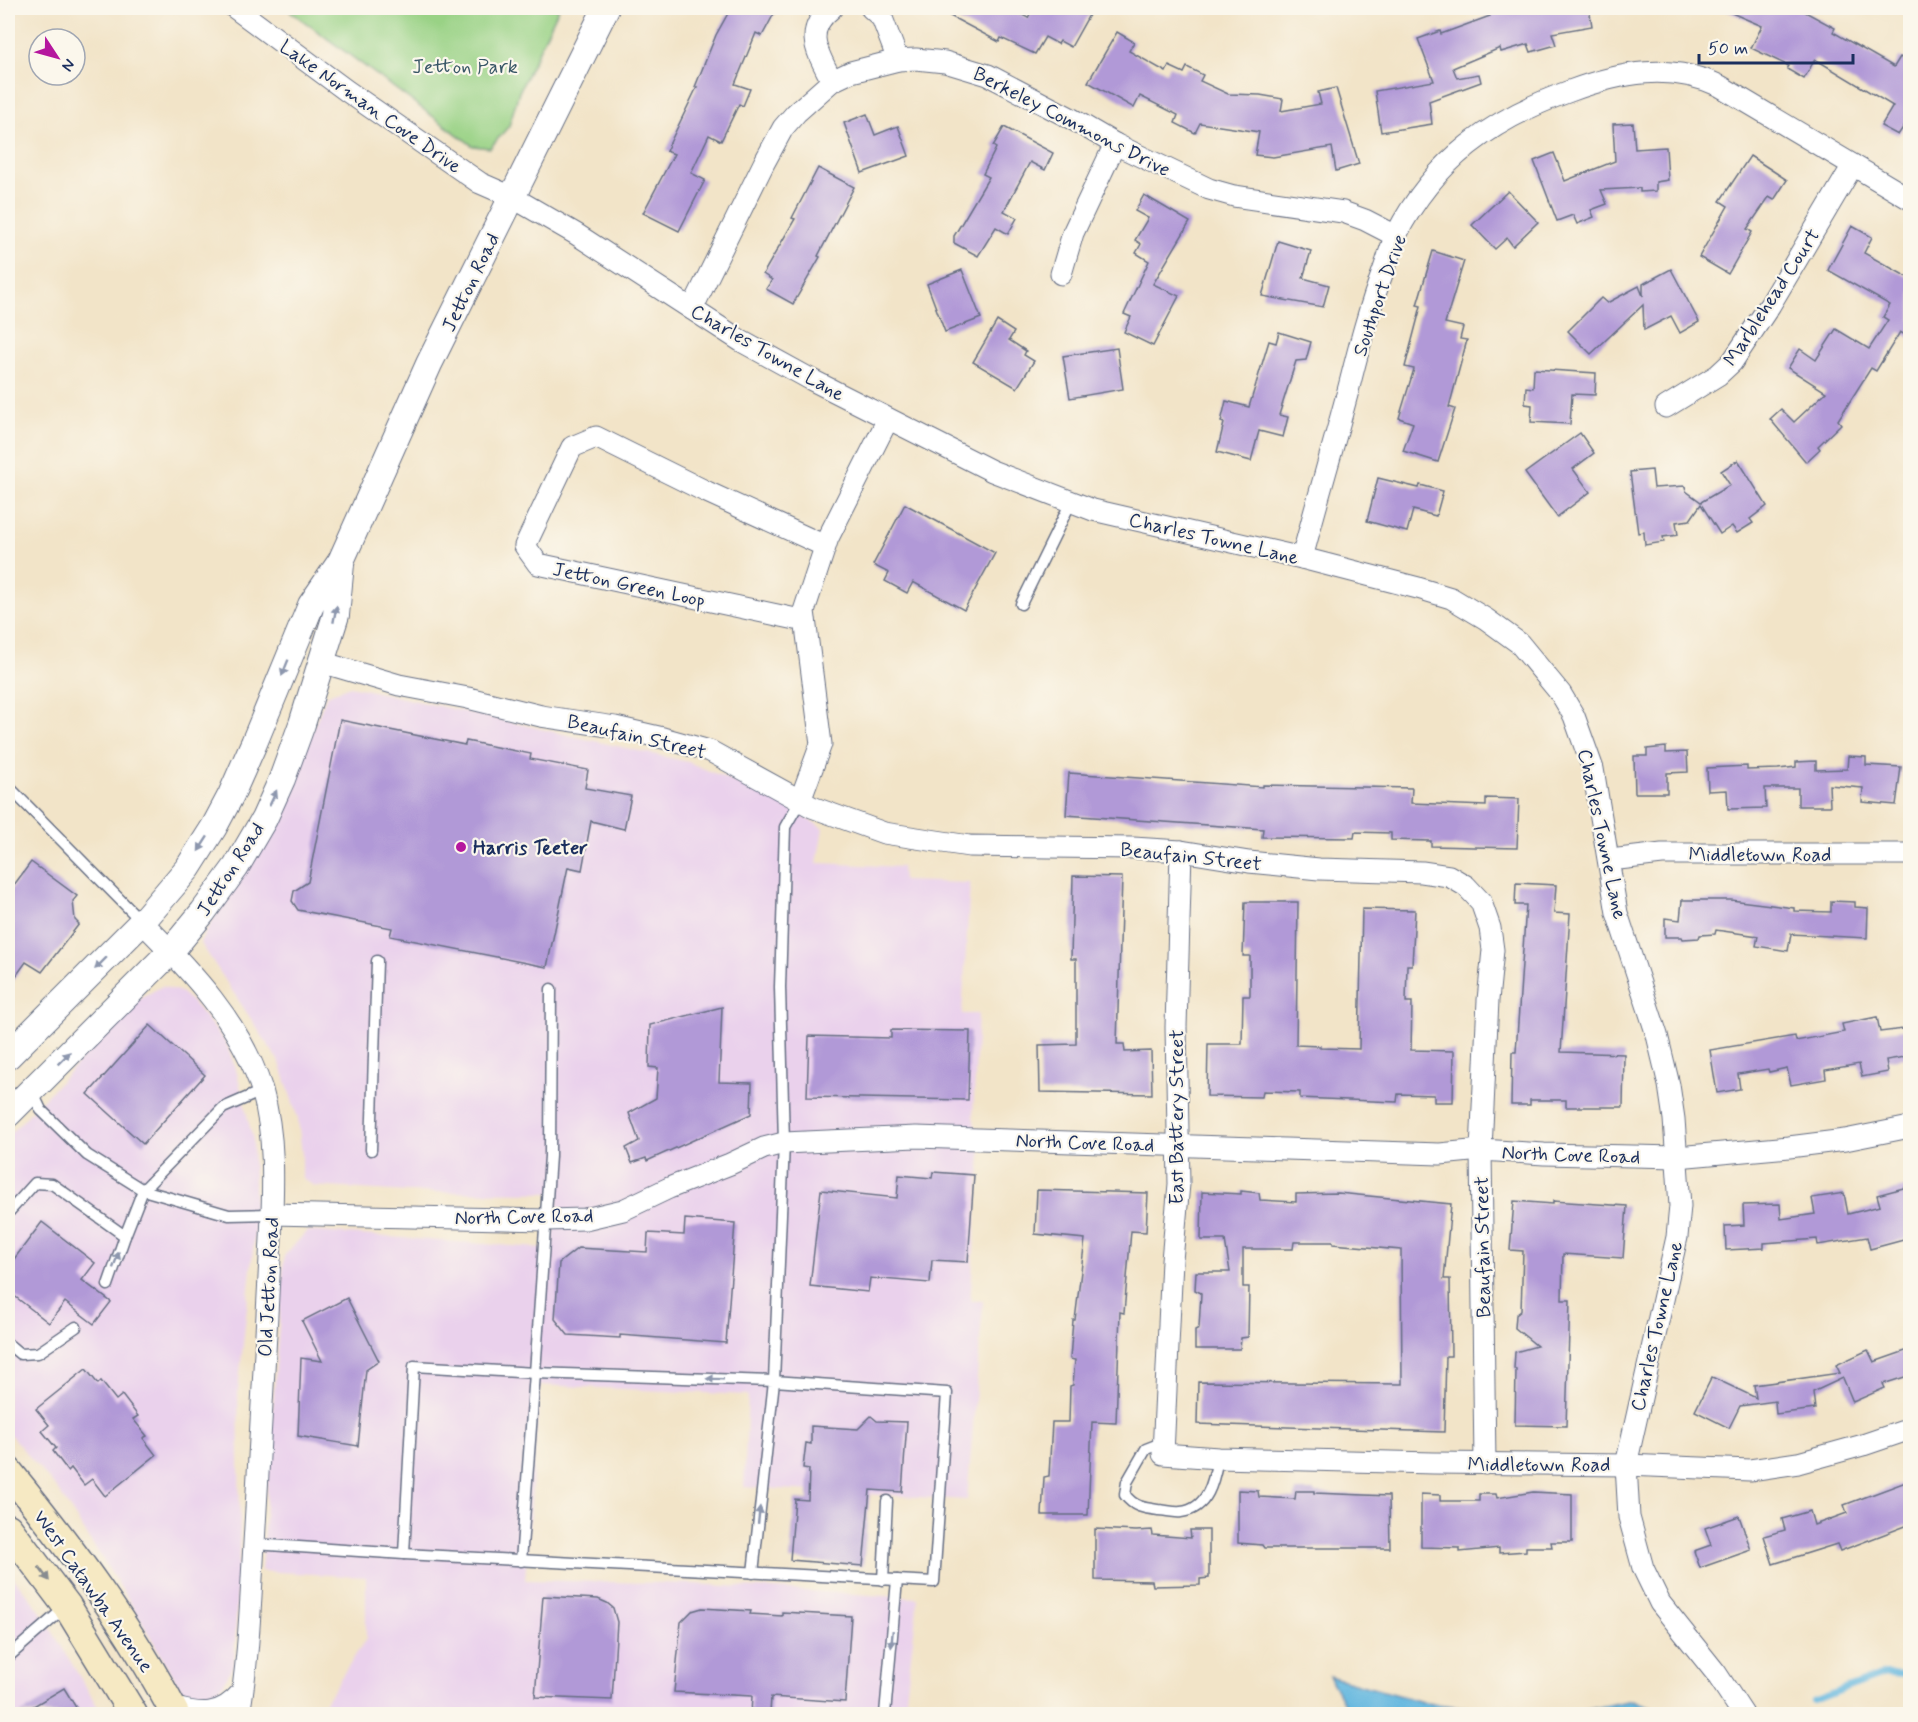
<svg xmlns="http://www.w3.org/2000/svg" width="1918" height="1722" font-family="Mynerve,sans-serif">
<style>
.built{fill:#ead1ec}
.green{fill:#99d285;stroke:#5a8072;stroke-width:1.5}
.water{fill:#63b7df;stroke:#3f739e;stroke-width:1.5}
.lines{fill:none;stroke-linecap:round;stroke-linejoin:round}
.stream{stroke:#63b7df;stroke-width:6}
.building{fill:#b199d7}
.service-casing{stroke:#666e83;stroke-width:13}
.minor-casing{stroke:#666e83;stroke-width:23}
.tertiary-casing{stroke:#666e83;stroke-width:28}
.secondary-casing{stroke:#666e83;stroke-width:31}
.service{stroke:#fff;stroke-width:10}
.minor{stroke:#fff;stroke-width:21}
.tertiary{stroke:#fff;stroke-width:26}
.secondary{stroke:#f6e9c3;stroke-width:28}
.oneway{fill:#8d97ae}
.oneway2{fill:#888c90}
.poi-dot{fill:#b5179e;stroke:#fbf7ec;stroke-width:2}
.labels{text-anchor:middle;stroke-width:4.5;stroke-linejoin:round;paint-order:stroke}
.park-label{font-size:20px;fill:#3a5868;stroke:#fbf7ec}
.street-label{font-size:20px;fill:#1b2f5e;stroke:#fbf7ec}
.poi-label{font-size:20px;font-weight:bold;fill:#1b2f5e;stroke:#fbf7ec;text-anchor:start}
</style>
<rect width="100%" height="100%" fill="#fbf7ec"/>
<filter id="ink" filterUnits="userSpaceOnUse"><feTurbulence type="fractalNoise" baseFrequency=".0167" numOctaves="2"/><feDisplacementMap in="SourceGraphic" scale="12" xChannelSelector="R" yChannelSelector="G"/><feConvolveMatrix kernelMatrix="1 2 1 2 8 2 1 2 1" color-interpolation-filters="sRGB"/></filter>
<filter id="wash" filterUnits="userSpaceOnUse"><feTurbulence type="fractalNoise" baseFrequency=".008" numOctaves="4" result="noise"/><feDisplacementMap in="SourceGraphic" scale="24" xChannelSelector="R" yChannelSelector="G"/><feGaussianBlur stdDeviation="1.35" result="paint"/><feColorMatrix in="noise" values="0 0 0 0 0 0 0 0 0 0 0 0 0 0 0 0 0 1.4 0 .05"/><feComposite in="paint" operator="in"/></filter>
<g filter="url(#wash)">
<rect width="100%" height="100%" fill="#f2e4c8"/>
<!-- built -->
<g class="built">
<polygon points="350,686 688,762 768,796 823,828 817,863 902,867 903,881 970,883 962,1014 978,1014 973,1116 981,1154 970,1301 983,1301 967,1500 744,1487 748,1395 540,1385 525,1580 694,1584 918,1598 904,1714 300,1714 325,1702 366,1639 366,1577 261,1571 284,1256 307,1231 552,1249 559,1193 408,1192 314,1186 302,1178 302,1154 298,1119 280,1063 200,942 287,793 327,695"/>
<polygon points="162,986 181,992 197,1007 226,1043 237,1073 253,1140 255,1231 238,1391 240,1531 234,1663 224,1683 213,1695 205,1699 195,1700 183,1692 130,1602 57,1489 8,1432 8,1136 138,1000"/>
<polygon points="8,1571 39,1609 102,1714 8,1714"/>
</g>
<!-- green -->
<polygon class="green" points="286,8 559,8 519,92 509,126 490,148 473,146"/>
<!-- water -->
<g class="water">
<polygon points="1329,1676 1426,1703 1527,1714 1354,1714 1347,1709"/>
<polygon points="1632,1700 1655,1708 1656,1714 1568,1714"/>
</g>
<g class="lines">
<!-- stream -->
<polyline class="stream" points="1813,1701 1885,1674 1910,1675"/>
</g>
<g id="blocks">
<!-- building -->
<g class="building">
<polygon points="731,8 777,8 762,36 756,33 735,84 750,89 743,106 739,104 721,141 709,135 691,173 705,180 679,231 643,213 674,154 666,151 697,87 695,87 716,35"/>
<polygon points="935,8 1009,8 1028,18 1033,8 1078,8 1090,13 1071,47 1060,41 1058,44 1045,37 1035,54 1001,38 999,42"/>
<polygon points="1488,8 1589,8 1592,26 1552,33 1556,45 1531,52 1528,44 1501,52 1500,48 1453,68 1457,78 1479,74 1481,82 1429,101 1432,124 1381,132 1375,91 1434,81 1418,39 1440,31 1441,34 1490,16"/>
<polygon points="1720,8 1798,8 1835,28 1833,32 1894,67 1900,57 1911,63 1911,116 1898,135 1881,126 1893,106 1815,59 1804,79 1787,69 1789,66 1751,48 1762,26"/>
<polygon points="1117,32 1134,42 1129,51 1166,72 1169,66 1184,73 1187,67 1203,75 1200,81 1228,94 1260,95 1283,99 1281,111 1321,104 1318,92 1336,88 1359,164 1336,171 1332,147 1273,157 1255,155 1259,132 1200,123 1195,133 1175,123 1178,115 1140,96 1134,108 1088,82"/>
<polygon points="867,114 875,135 898,126 909,156 862,173 844,123"/>
<polygon points="1633,123 1635,149 1666,147 1668,180 1656,182 1656,191 1640,192 1640,188 1601,190 1607,204 1591,210 1594,217 1577,224 1573,215 1557,221 1534,161 1554,153 1565,181 1615,161 1613,124"/>
<polygon points="1004,127 1053,153 1045,170 1030,162 1004,211 1017,218 1008,234 996,227 978,256 954,243 954,236 989,177 983,174 996,148 993,146"/>
<polygon points="1750,156 1787,180 1774,200 1769,197 1747,229 1752,232 1728,274 1699,257 1728,206 1720,201"/>
<polygon points="818,168 854,187 818,256 820,257 793,304 766,289 772,280 763,274 795,219 792,218"/>
<polygon points="1508,191 1538,222 1513,246 1507,238 1495,249 1472,225"/>
<polygon points="1144,195 1190,222 1153,284 1179,296 1153,346 1124,332 1131,317 1124,314 1149,261 1136,253 1141,244 1135,240 1148,218 1135,211"/>
<polygon points="1852,226 1872,237 1864,253 1911,279 1911,338 1900,332 1876,371 1871,368 1838,420 1841,424 1818,446 1820,449 1806,462 1770,419 1781,409 1794,422 1826,392 1788,368 1800,349 1816,360 1836,329 1869,349 1888,320 1883,317 1890,305 1828,270"/>
<polygon points="1278,241 1311,251 1303,278 1329,285 1323,307 1262,296"/>
<polygon points="1433,251 1464,261 1445,323 1463,327 1460,339 1467,340 1449,407 1455,409 1438,462 1403,451 1413,423 1399,418 1414,369 1405,367 1421,306 1417,305"/>
<polygon points="1671,269 1699,322 1680,333 1671,316 1644,330 1643,305 1591,354 1568,331 1601,298 1607,303 1639,286 1643,296 1643,284"/>
<polygon points="962,270 981,318 945,332 927,284"/>
<polygon points="997,321 1014,332 1009,340 1026,351 1024,355 1034,361 1017,388 973,362"/>
<polygon points="1279,332 1311,342 1306,360 1296,361 1279,415 1288,417 1283,437 1259,431 1251,461 1217,452 1224,423 1221,422 1226,401 1249,407 1269,341 1276,343"/>
<polygon points="1117,348 1123,389 1070,398 1063,356"/>
<polygon points="1534,369 1596,373 1595,395 1572,394 1570,424 1531,422 1532,405 1525,404 1526,387 1533,388"/>
<polygon points="1580,433 1594,453 1573,469 1590,492 1557,517 1525,473"/>
<polygon points="1738,460 1767,506 1750,519 1753,523 1737,533 1732,526 1720,534 1701,504 1690,520 1676,522 1678,535 1663,537 1664,542 1645,545 1644,532 1638,533 1630,472 1652,470 1654,488 1685,486 1686,491 1701,502 1730,485 1721,471"/>
<polygon points="1378,478 1419,488 1420,485 1443,491 1436,516 1413,510 1407,532 1367,521"/>
<polygon points="905,504 995,553 964,610 913,582 907,593 885,581 889,573 873,565"/>
<polygon points="340,720 465,745 466,741 531,754 530,759 588,770 585,788 631,796 624,829 591,821 582,870 568,867 547,967 390,936 392,928 298,910 292,901 294,891 308,882"/>
<polygon points="1666,747 1666,753 1687,752 1688,772 1667,773 1667,793 1635,793 1634,756 1647,756 1647,749"/>
<polygon points="1848,756 1866,757 1866,765 1901,767 1896,805 1862,802 1863,788 1829,785 1830,806 1798,806 1798,788 1765,788 1766,808 1728,809 1727,790 1708,791 1707,768 1747,766 1747,770 1778,769 1796,767 1796,762 1816,761 1816,770 1847,769"/>
<polygon points="1069,773 1263,787 1263,785 1412,788 1411,803 1486,806 1486,798 1519,799 1517,848 1431,846 1431,841 1391,840 1391,833 1355,832 1354,838 1262,837 1263,829 1066,815"/>
<polygon points="31,862 77,896 73,901 75,920 79,924 42,972 26,962 8,987 8,893"/>
<polygon points="1073,876 1122,877 1117,1044 1124,1044 1125,1052 1151,1051 1152,1094 1040,1092 1039,1045 1076,1044 1076,959 1071,959"/>
<polygon points="1516,883 1556,885 1554,913 1570,914 1561,1052 1624,1054 1623,1107 1566,1107 1566,1100 1530,1100 1530,1105 1511,1105 1512,1052 1516,1052 1526,905 1515,905"/>
<polygon points="1682,900 1731,900 1794,908 1794,911 1831,912 1831,901 1855,902 1855,907 1868,908 1867,938 1791,934 1788,951 1756,946 1758,936 1716,930 1715,934 1700,935 1699,938 1683,939 1682,937 1665,937 1665,918 1680,920"/>
<polygon points="1245,902 1298,902 1296,1045 1320,1046 1320,1048 1359,1049 1362,909 1415,910 1412,965 1407,965 1406,1002 1412,1002 1411,1050 1454,1051 1453,1102 1434,1102 1434,1095 1398,1094 1397,1102 1300,1098 1300,1092 1263,1091 1262,1097 1207,1096 1208,1044 1242,1044 1243,996 1250,996 1250,956 1243,956"/>
<polygon points="722,1007 719,1082 752,1083 751,1114 647,1161 646,1158 632,1163 626,1148 639,1141 629,1113 656,1098 658,1068 649,1067 650,1025"/>
<polygon points="1877,1017 1880,1032 1911,1028 1911,1056 1886,1060 1888,1072 1862,1077 1859,1064 1825,1070 1826,1079 1791,1085 1787,1068 1769,1072 1768,1069 1738,1074 1740,1089 1717,1093 1710,1050 1795,1036 1796,1041 1844,1032 1842,1024"/>
<polygon points="150,1025 205,1075 143,1144 88,1094"/>
<polygon points="891,1030 970,1031 968,1100 807,1097 809,1036 891,1038"/>
<polygon points="933,1172 974,1175 968,1262 932,1260 930,1283 870,1278 868,1292 810,1286 821,1190 897,1198 899,1175 932,1178"/>
<polygon points="1911,1186 1911,1238 1870,1249 1867,1237 1818,1245 1817,1239 1764,1243 1764,1248 1726,1250 1725,1226 1744,1225 1743,1205 1780,1204 1781,1219 1815,1214 1812,1198 1844,1193 1848,1214 1880,1206 1877,1195"/>
<polygon points="1037,1190 1148,1193 1146,1232 1131,1231 1124,1313 1120,1312 1116,1423 1092,1422 1088,1515 1042,1515 1044,1477 1049,1476 1052,1422 1069,1422 1070,1386 1073,1385 1075,1360 1070,1359 1073,1320 1075,1320 1085,1239 1035,1234"/>
<polygon points="1241,1191 1259,1193 1260,1200 1296,1202 1296,1194 1338,1193 1451,1204 1444,1279 1450,1279 1451,1356 1446,1356 1444,1432 1197,1424 1198,1382 1402,1384 1401,1250 1333,1244 1333,1242 1294,1242 1293,1249 1243,1249 1243,1287 1249,1287 1248,1337 1241,1338 1240,1349 1195,1349 1195,1330 1199,1328 1201,1293 1195,1290 1196,1272 1230,1272 1225,1240 1201,1240 1202,1192 1241,1194"/>
<polygon points="1514,1201 1553,1204 1553,1201 1627,1206 1623,1258 1563,1254 1562,1300 1570,1300 1566,1426 1515,1425 1516,1369 1514,1369 1515,1352 1537,1346 1515,1328 1516,1315 1521,1311 1523,1251 1510,1250"/>
<polygon points="685,1219 735,1223 726,1343 620,1335 620,1338 568,1335 555,1319 559,1263 578,1248 647,1252 648,1233 684,1235"/>
<polygon points="42,1222 95,1263 82,1280 111,1302 94,1324 65,1302 49,1323 8,1291 8,1267"/>
<polygon points="347,1298 379,1361 366,1370 358,1446 298,1436 301,1358 322,1361 302,1321"/>
<polygon points="1911,1349 1911,1375 1883,1384 1885,1388 1853,1402 1843,1378 1813,1392 1815,1409 1776,1414 1775,1401 1740,1406 1729,1428 1695,1411 1712,1377 1756,1398 1754,1385 1840,1373 1836,1365 1868,1350 1874,1362"/>
<polygon points="86,1369 98,1384 101,1381 116,1400 122,1395 138,1416 133,1419 147,1436 143,1438 156,1455 105,1496 92,1479 84,1485 71,1468 68,1471 53,1451 56,1448 42,1431 49,1425 36,1409"/>
<polygon points="871,1416 877,1421 907,1422 902,1492 870,1490 863,1566 790,1560 795,1499 808,1500 809,1469 803,1468 806,1443 811,1444 811,1426 858,1429"/>
<polygon points="1911,1480 1911,1524 1840,1551 1837,1544 1773,1564 1764,1536 1785,1530 1782,1519 1810,1511 1814,1525 1847,1513 1844,1505"/>
<polygon points="1238,1490 1258,1491 1259,1497 1295,1499 1296,1491 1314,1491 1314,1493 1389,1496 1390,1548 1264,1548 1262,1545 1238,1543"/>
<polygon points="1533,1492 1572,1494 1572,1542 1551,1542 1552,1547 1526,1547 1526,1551 1499,1553 1499,1548 1460,1552 1460,1548 1421,1547 1421,1494 1440,1495 1440,1501 1479,1501 1479,1494 1496,1494 1497,1498"/>
<polygon points="1739,1516 1751,1550 1700,1568 1694,1551 1711,1545 1705,1528"/>
<polygon points="1095,1529 1136,1531 1152,1530 1153,1535 1191,1538 1190,1530 1209,1530 1209,1578 1200,1579 1200,1585 1153,1586 1152,1581 1095,1580"/>
<polygon points="543,1596 598,1599 607,1603 613,1608 617,1622 612,1700 535,1697"/>
<polygon points="702,1608 751,1611 750,1614 782,1616 782,1612 851,1616 845,1702 771,1697 770,1714 751,1714 752,1696 674,1692 681,1622 692,1611"/>
<polygon points="64,1688 80,1714 20,1714"/>
</g>
</g>
</g>
<g filter="url(#ink)">
<use href="#blocks" fill-opacity="0" stroke="#666e83" stroke-width="1.5"/>
<g class="lines">
<defs>
<g id="service">
<polyline points="1021,604 1071,502"/>
<polyline points="8,786 142,922"/>
<polyline points="262,1091 223,1108 143,1190 229,1215 272,1214"/>
<polyline points="371,1150 377,961"/>
<polyline points="8,1213 35,1183 52,1184 125,1236 143,1190 87,1155 41,1110 32,1091"/>
<polyline points="108,1285 125,1236"/>
<polyline points="8,1344 20,1354 38,1353 76,1327"/>
<path d="M1164,1442L1146,1449L1127,1482L1125,1495C1134,1507 1143,1508 1158,1510C1165,1510 1174,1513 1181,1512C1209,1509 1214,1479 1218,1458"/>
<polyline points="254,1544 404,1554 934,1582 947,1393 774,1381 784,1143 780,987 785,827 800,801"/>
<polyline points="404,1554 414,1366 535,1373 550,1156 551,989"/>
<polyline points="521,1561 535,1373 774,1381 753,1573"/>
<polyline points="883,1580 887,1501"/>
<polyline points="8,1657 67,1606"/>
<polyline points="885,1714 897,1580"/>
</g>
<g id="minor">
<polyline points="235,8 347,91 480,183 512,197 576,234 741,341 812,380 992,471 1093,510 1302,558 1418,588 1451,598 1486,619 1519,643 1561,694 1574,716 1593,769 1617,913 1657,1035 1669,1085 1674,1119 1680,1206 1677,1237 1626,1465 1629,1517 1643,1568 1660,1603 1716,1673 1743,1714"/>
<polyline points="871,8 882,18 898,60"/>
<path d="M832,81C818,53 802,31 832,8"/>
<polyline points="1061,274 1073,233 1115,144"/>
<polyline points="692,309 764,163 783,128 796,113 832,81 851,72 898,60 916,59 945,62 988,75 1072,119 1115,144 1209,189 1234,196 1343,212 1365,220 1396,236"/>
<polyline points="1666,407 1718,375 1732,362 1770,305 1853,165"/>
<path d="M1302,558C1317,501 1334,444 1349,387C1359,347 1369,308 1384,269C1388,258 1391,246 1396,235C1435,159 1492,119 1570,91C1621,72 1670,63 1720,86L1910,199"/>
<polyline points="805,621 538,564 525,546 572,447 596,437 707,492 825,546"/>
<polyline points="321,662 399,685 468,698 541,716 615,727 663,738 710,751 812,807 884,833 969,846 1133,848 1181,851 1249,862 1319,869 1422,872 1449,876 1466,886 1481,902 1490,928 1493,950 1488,1000 1481,1150 1485,1464"/>
<polyline points="800,801 821,744 804,611 828,538 888,419"/>
<polyline points="1181,851 1176,1027 1179,1184 1172,1260 1163,1454 1218,1458 1434,1463 1626,1465 1750,1470 1798,1463 1863,1445 1910,1429"/>
<polyline points="1610,860 1662,854 1910,854"/>
<path d="M142,922C191,971 241,1023 262,1090C276,1138 273,1190 271,1239C269,1277 267,1315 265,1352C261,1422 257,1491 253,1561C250,1612 248,1664 239,1714"/>
<polyline points="272,1214 546,1220 585,1219 623,1210 669,1188 730,1164 764,1148 784,1143 916,1137 1440,1154 1481,1150 1544,1154 1677,1157 1789,1147 1845,1140 1910,1127"/>
<path d="M171,1707C201,1715 220,1718 242,1692"/>
</g>
<g id="tertiary">
<polyline points="8,1056 142,922 188,868 214,827 231,795 254,743 311,605 341,561 429,364 606,8"/>
<polyline points="8,1114 171,951 203,912 236,867 264,819 282,779 302,724 336,615 341,564"/>
</g>
<g id="secondary">
<path d="M8,1471C70,1547 130,1627 175,1714"/>
<polyline points="8,1528 67,1606 133,1714"/>
</g>
</defs>
<!-- service casing -->
<use href="#service" class="service-casing"/>
<!-- minor casing -->
<use href="#minor" class="minor-casing"/>
<!-- tertiary casing -->
<use href="#tertiary" class="tertiary-casing"/>
<!-- secondary casing -->
<use href="#secondary" class="secondary-casing"/>
<!-- service -->
<use href="#service" class="service"/>
<!-- minor -->
<use href="#minor" class="minor"/>
<!-- tertiary -->
<use href="#tertiary" class="tertiary"/>
<!-- secondary -->
<use href="#secondary" class="secondary"/>
</g>
<!-- one-way arrows -->
<defs><path id="oneway-solid" d="M-6-.8H1V-3.2L6.5 0L1 3.2V.8H-6Z" transform="scale(1.5)"/></defs>
<g class="oneway">
<use href="#oneway-solid" transform="translate(335 614) rotate(-79)"/>
<use href="#oneway-solid" transform="translate(285 668) rotate(112)"/>
<use href="#oneway-solid" transform="translate(273 798) rotate(-65)"/>
<use href="#oneway-solid" transform="translate(203 844) rotate(123)"/>
<use href="#oneway-solid" transform="translate(101 963) rotate(135)"/>
<use href="#oneway-solid" transform="translate(64 1058) rotate(-45)"/>
<use href="#oneway-solid" transform="translate(116 1260) rotate(-70)"/>
<use href="#oneway-solid" transform="translate(715 1379) rotate(-178)"/>
<use href="#oneway-solid" transform="translate(759 1515) rotate(-84)"/>
<use href="#oneway-solid" transform="translate(892 1639) rotate(95)"/>
</g>
<use class="oneway2" href="#oneway-solid" transform="translate(44 1574) rotate(53)"/>
</g>
<!-- markers -->
<circle class="poi-dot" cx="461" cy="847" r="6"/>
<g class="labels">
<!-- park labels -->
<g class="park-label">
<text x="465" y="73">Jetton Park</text>
</g>
<!-- street labels -->
<g class="street-label">
<text transform="translate(371 106) rotate(35)" y="7">Lake Norman Cove Drive</text>
<text transform="translate(1072 121) rotate(27)" y="7">Berkeley Commons Drive</text>
<text transform="translate(470 282) rotate(-64)" y="7">Jetton Road</text>
<text transform="translate(1379 295) rotate(-71)" y="7">Southport Drive</text>
<text transform="translate(1771 297) rotate(-57)" y="7">Marblehead Court</text>
<text transform="translate(768 352) rotate(30)" y="7">Charles Towne Lane</text>
<text transform="translate(1214 538) rotate(13)" y="7">Charles Towne Lane</text>
<text transform="translate(629 584) rotate(12)" y="7">Jetton Green Loop</text>
<text transform="translate(637 736) rotate(13)" y="7">Beaufain Street</text>
<text transform="translate(1603 834) rotate(78)" y="7">Charles Towne Lane</text>
<text x="1760" y="861">Middletown Road</text>
<text transform="translate(1191 856) rotate(6)" y="7">Beaufain Street</text>
<text transform="translate(230 869) rotate(-57)" y="7">Jetton Road</text>
<text transform="translate(1176 1117) rotate(-90)" y="7">East Battery Street</text>
<text transform="translate(1085 1142) rotate(2)" y="7">North Cove Road</text>
<text transform="translate(1571 1154) rotate(2)" y="7">North Cove Road</text>
<text transform="translate(524 1216) rotate(-1)" y="7">North Cove Road</text>
<text transform="translate(1482 1247) rotate(-91)" y="7">Beaufain Street</text>
<text transform="translate(268 1287) rotate(-87)" y="7">Old Jetton Road</text>
<text transform="translate(1656 1326) rotate(-77)" y="7">Charles Towne Lane</text>
<text x="1539" y="1471">Middletown Road</text>
<text transform="translate(94 1591) rotate(55)" y="7">West Catawba Avenue</text>
</g>
<!-- poi labels -->
<g class="poi-label">
<text x="473" y="854">Harris Teeter</text>
</g>
</g>
<!-- margin -->
<rect width="1918" height="1722" fill="none" stroke="#fbf7ec" stroke-width="30"/>
<!-- north arrow -->
<g transform="translate(57 57) rotate(126)"><circle r="28" fill="#fbf7ec" stroke="#a1a7b3" stroke-width="1.5"/>
<path d="M0-4.5L10 22L0 15L-10 22Z" fill="#b5179e"/>
<text y="-9" font-size="16" font-weight="bold" text-anchor="middle" fill="#1b2f5e">N</text>
</g>
<!-- scale -->
<path d="M1699 54v9h154v-9" fill="none" stroke="#1b2f5e" stroke-width="3"/>
<text x="1708" y="54" font-size="18" fill="#1b2f5e" stroke="#fbf7ec" stroke-width="4.5" paint-order="stroke">50 m</text>
</svg>
